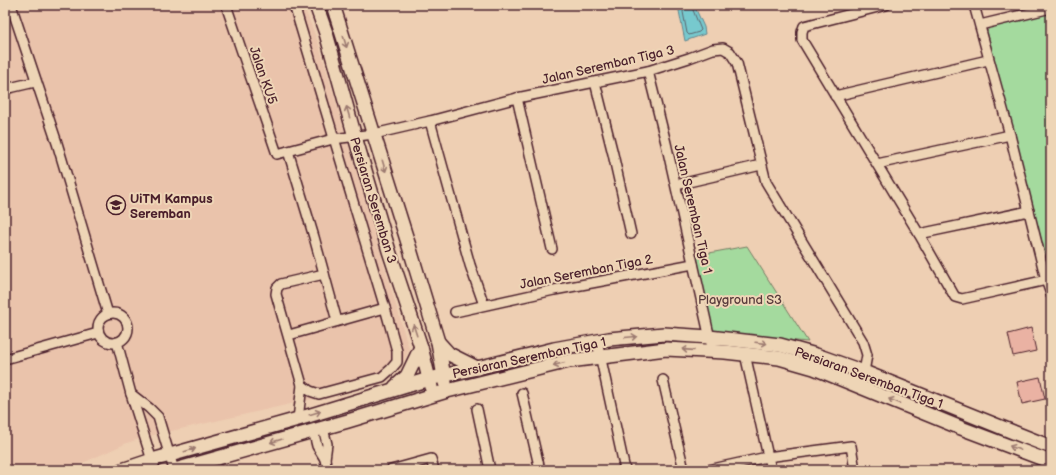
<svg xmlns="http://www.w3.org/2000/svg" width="1056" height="475" font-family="'Balsamiq Sans',sans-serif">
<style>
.built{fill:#eac3ab}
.green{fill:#a4da9e;stroke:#777c64}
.water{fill:#77c9ce;stroke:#65858d}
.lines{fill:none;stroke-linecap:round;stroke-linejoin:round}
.shore{stroke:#5c636c;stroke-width:1}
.building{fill:#eab2a3;stroke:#4a1f2b}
.street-casing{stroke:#4a1f2b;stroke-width:12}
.secondary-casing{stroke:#4a1f2b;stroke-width:16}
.street{stroke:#eed5b6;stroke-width:9}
.secondary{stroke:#eed5b6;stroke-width:13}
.oneway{stroke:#9c7a70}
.labels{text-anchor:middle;stroke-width:4;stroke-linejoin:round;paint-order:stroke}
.street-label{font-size:13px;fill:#4a1f2b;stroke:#eed5b6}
.poi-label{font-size:13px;font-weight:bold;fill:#4a1f2b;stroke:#eed5b6;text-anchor:start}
.park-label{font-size:13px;fill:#583b3c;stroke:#eed5b6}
</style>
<rect width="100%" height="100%" fill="#eecfb3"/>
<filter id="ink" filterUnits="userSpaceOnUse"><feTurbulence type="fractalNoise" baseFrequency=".025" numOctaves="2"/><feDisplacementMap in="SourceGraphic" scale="8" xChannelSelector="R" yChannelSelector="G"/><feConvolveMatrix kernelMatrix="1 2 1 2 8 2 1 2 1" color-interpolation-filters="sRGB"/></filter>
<g filter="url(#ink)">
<!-- built -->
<polygon class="built" points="5,5 303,5 318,42 409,349 400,370 385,383 286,405 145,437 127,443 67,470 5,470"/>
<!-- green -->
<g class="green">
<polygon points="1049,11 1051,13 1051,268 1049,269 987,31 992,24"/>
<polygon points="747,246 808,342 712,333 693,256"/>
</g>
<!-- water -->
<polygon class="water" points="681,5 694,5 704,27 705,34 685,41 679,11"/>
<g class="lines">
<!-- shore -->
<polyline class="shore" points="685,5 683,12 687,33 689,35 699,32 701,30 691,5"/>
</g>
<!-- building -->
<g class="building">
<polygon points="1031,328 1036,351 1013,356 1008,334"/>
<polygon points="1040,377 1045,399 1022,404 1017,382"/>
</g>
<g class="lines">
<defs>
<g id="street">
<polyline points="11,5 57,143 108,314"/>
<polyline points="226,5 277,154 333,139 374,134 430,121 517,98 648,71 689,58 713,49 723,48 730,52 737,63 766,182 863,342 867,355 864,372"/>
<polyline points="294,5 385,308 397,351 397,362 391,369 382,377 319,394 310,391 302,385"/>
<polyline points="886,5 804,26 802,32 802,40 919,234 955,297 962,299 1051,279"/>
<polyline points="974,5 1010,135 1046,280 1051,294"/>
<polyline points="980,25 1051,8"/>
<polyline points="648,71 666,143 713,352"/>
<polyline points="595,82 613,154 631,234"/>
<polyline points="5,89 35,82"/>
<polyline points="835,96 988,60"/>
<polyline points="517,98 552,249"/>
<polyline points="430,121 470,265 484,305"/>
<polyline points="288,151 314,237 337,321"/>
<polyline points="877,164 1010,135"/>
<polyline points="676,185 761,165"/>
<polyline points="919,234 1029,211"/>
<polyline points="455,312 554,290 693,264"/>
<circle cx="113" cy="328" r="15"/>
<polyline points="289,335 385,308"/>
<polyline points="597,341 625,470"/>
<polyline points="117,342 131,394 155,470"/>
<polyline points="745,354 771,470"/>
<polyline points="5,359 98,333"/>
<polyline points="663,380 684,470"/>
<polyline points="522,393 540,470"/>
<polyline points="131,394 149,408 158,417 174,470"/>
<polyline points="477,409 490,470"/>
<polyline points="298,419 302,385 276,294 277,288 281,284 324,274"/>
<polyline points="323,428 327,444 325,459 327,470"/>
<polyline points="313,430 317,446 325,459"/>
<polyline points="391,470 431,459 434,470"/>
<polyline points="708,470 767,457 851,446 855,470"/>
</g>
<g id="secondary">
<polyline points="316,5 326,33 355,137 389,251 421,347 431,387"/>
<polyline points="333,5 409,246 438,342 445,383"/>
<polyline points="438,342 449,354 477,368"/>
<polyline points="395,387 407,376 421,347"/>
<polyline points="122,470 152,460 298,419 429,379 477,368 554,349 609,339 664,334 709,337 780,345 816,355 864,372 1033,440 1051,447"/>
<polyline points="175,470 348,421 447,391 569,361 666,349 725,352 779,358 814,368 961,428 1051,462"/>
</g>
</defs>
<!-- street casing -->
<use href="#street" class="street-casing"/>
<!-- secondary casing -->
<use href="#secondary" class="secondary-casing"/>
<!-- street -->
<use href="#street" class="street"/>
<!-- secondary -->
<use href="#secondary" class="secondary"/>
</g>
<!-- one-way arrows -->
<defs><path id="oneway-shaft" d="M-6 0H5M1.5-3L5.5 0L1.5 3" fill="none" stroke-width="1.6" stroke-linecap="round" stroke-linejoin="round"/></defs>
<g class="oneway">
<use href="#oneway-shaft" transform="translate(345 42) rotate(73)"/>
<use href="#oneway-shaft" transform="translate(348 112) rotate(-106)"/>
<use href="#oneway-shaft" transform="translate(384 166) rotate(73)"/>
<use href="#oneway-shaft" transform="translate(415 330) rotate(-108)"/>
<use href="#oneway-shaft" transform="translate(631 337) rotate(-5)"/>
<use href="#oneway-shaft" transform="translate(761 343) rotate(7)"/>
<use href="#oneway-shaft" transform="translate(688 350) rotate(-176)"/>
<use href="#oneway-shaft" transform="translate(559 364) rotate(166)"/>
<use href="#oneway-shaft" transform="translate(894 401) rotate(-158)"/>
<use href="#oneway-shaft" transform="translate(315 413) rotate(-17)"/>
<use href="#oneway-shaft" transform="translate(276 441) rotate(164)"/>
<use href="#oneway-shaft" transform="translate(1015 448) rotate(-159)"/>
<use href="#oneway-shaft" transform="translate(190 450) rotate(-16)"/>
</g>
</g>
<!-- icons -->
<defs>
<symbol id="university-ring" viewBox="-11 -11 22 22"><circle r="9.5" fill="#eed5b6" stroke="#4a1f2b" stroke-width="1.5"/><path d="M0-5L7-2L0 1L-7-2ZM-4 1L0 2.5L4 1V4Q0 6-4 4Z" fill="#4a1f2b"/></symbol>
</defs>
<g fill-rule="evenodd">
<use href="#university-ring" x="105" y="194" width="22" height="22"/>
</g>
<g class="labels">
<!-- street labels -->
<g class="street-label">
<text transform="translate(608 64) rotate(-13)" y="5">Jalan Seremban Tiga 3</text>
<text transform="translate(264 75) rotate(71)" y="5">Jalan KU5</text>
<text transform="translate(374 200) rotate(73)" y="5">Persiaran Seremban 3</text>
<text transform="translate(694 209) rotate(77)" y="5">Jalan Seremban Tiga 1</text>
<text transform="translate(586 271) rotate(-11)" y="5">Jalan Seremban Tiga 2</text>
<text transform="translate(529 357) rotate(-12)" y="5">Persiaran Seremban Tiga 1</text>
<text transform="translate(869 377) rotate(20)" y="5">Persiaran Seremban Tiga 1</text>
</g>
<!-- poi labels -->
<g class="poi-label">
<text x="130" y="203">UiTM Kampus<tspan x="130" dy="15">Seremban</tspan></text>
</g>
<!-- park labels -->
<g class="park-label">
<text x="740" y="304">Playground S3</text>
</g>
</g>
<!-- margin -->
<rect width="1056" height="475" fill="none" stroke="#eed5b6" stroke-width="20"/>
<rect x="10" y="10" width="1036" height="455" fill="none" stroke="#4a1f2b" stroke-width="1.5" filter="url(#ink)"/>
</svg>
